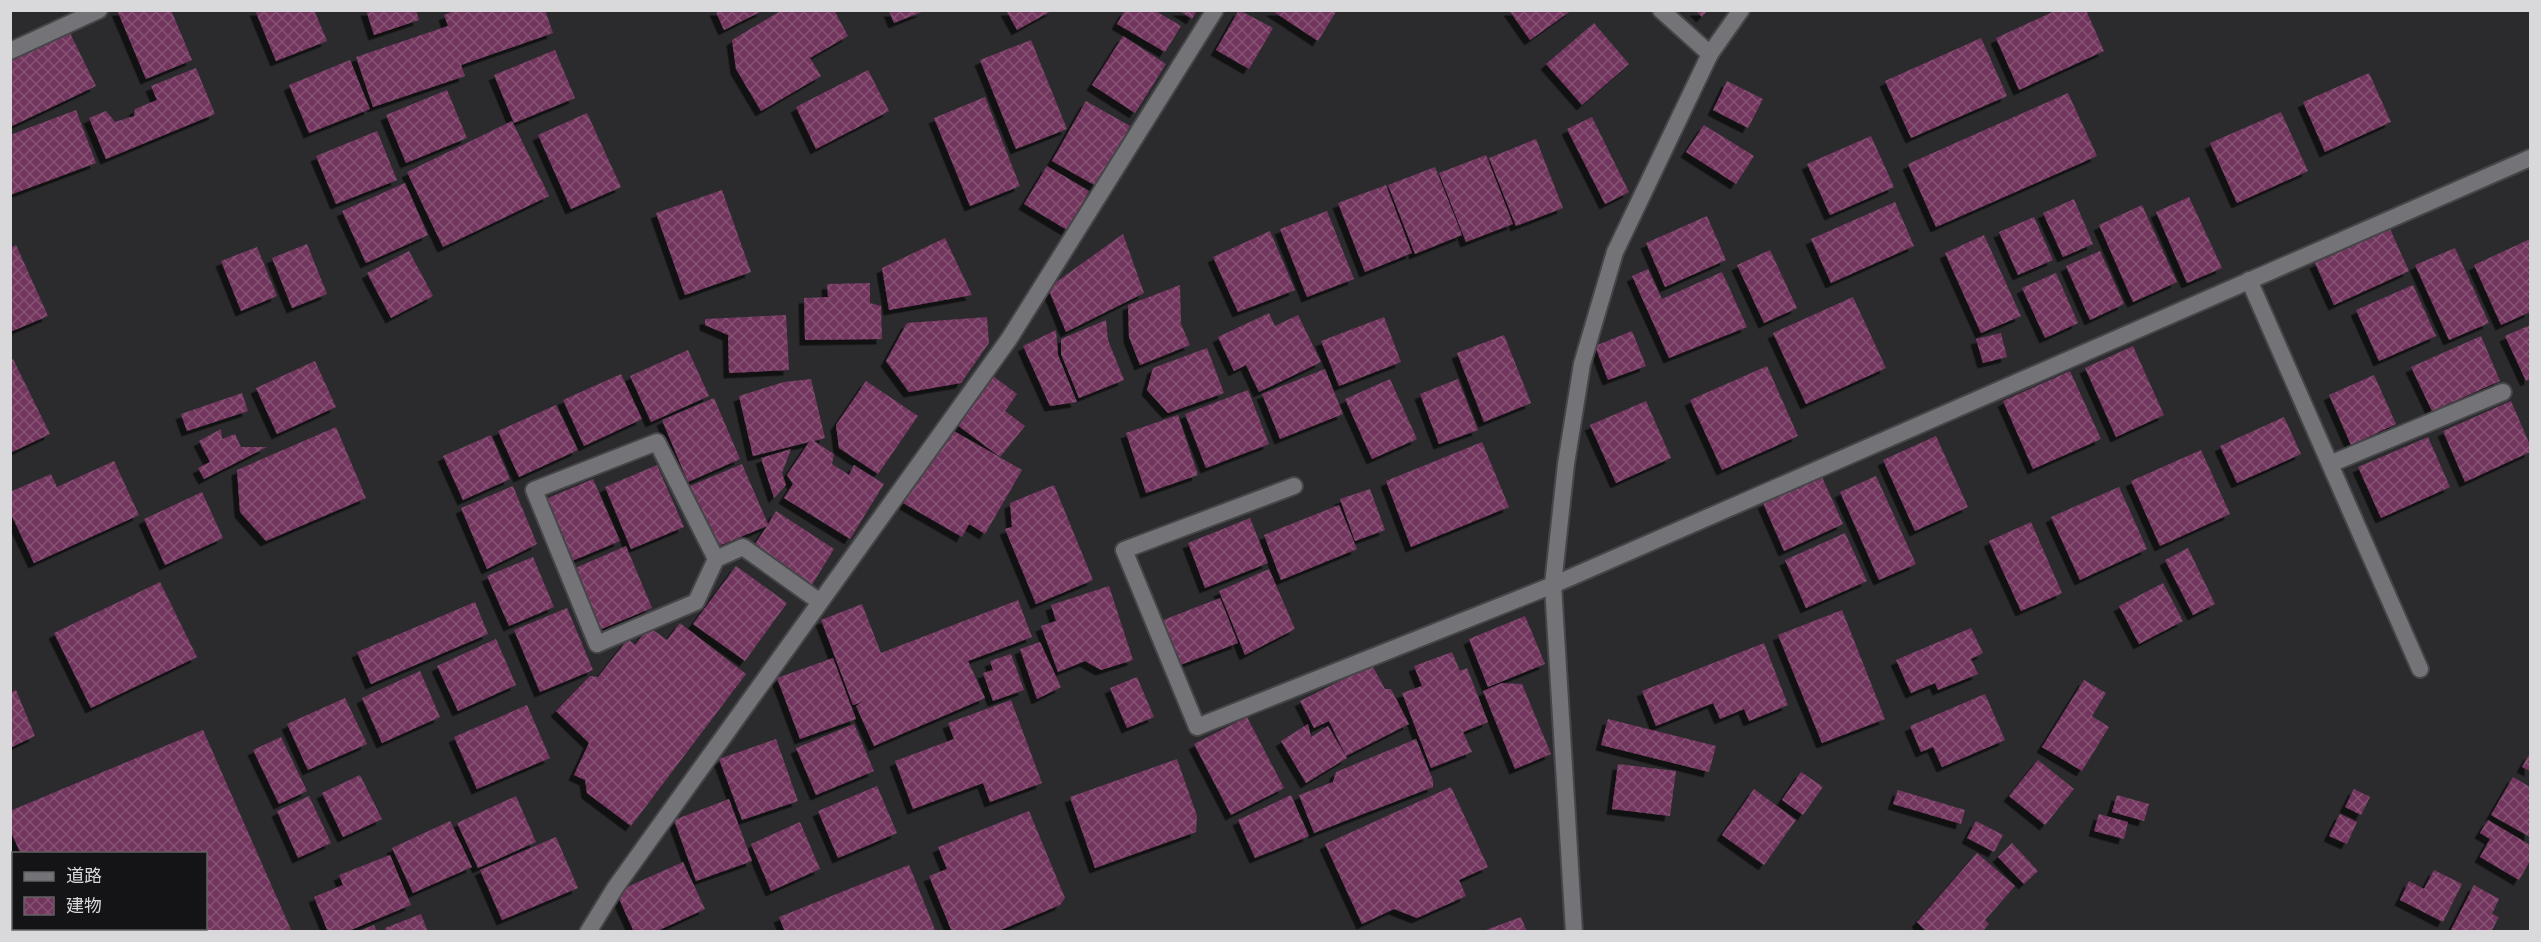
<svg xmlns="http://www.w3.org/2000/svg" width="2541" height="942" font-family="Arial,'Noto Sans JP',sans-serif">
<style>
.building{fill:url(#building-cross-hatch);filter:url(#shadow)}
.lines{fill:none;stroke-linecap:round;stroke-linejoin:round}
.minor-casing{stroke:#464649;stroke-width:20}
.minor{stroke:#747478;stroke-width:16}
</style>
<defs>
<pattern id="building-cross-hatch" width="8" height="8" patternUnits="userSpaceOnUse" patternTransform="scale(1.5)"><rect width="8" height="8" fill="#72365d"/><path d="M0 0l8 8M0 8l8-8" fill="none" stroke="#865274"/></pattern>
<filter id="shadow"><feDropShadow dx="-5.5" dy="5.5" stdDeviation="0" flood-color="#0009"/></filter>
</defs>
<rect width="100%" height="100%" fill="#2b2b2e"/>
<!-- building -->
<g class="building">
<polygon points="117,10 171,10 192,60 146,79"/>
<polygon points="255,10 314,10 327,41 276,61"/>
<polygon points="366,10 416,10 419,20 374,35"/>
<polygon points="456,10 545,10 553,33 461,65 465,76 373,107 356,57 448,26 444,15"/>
<polygon points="715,10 764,10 724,30"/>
<polygon points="782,10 834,10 848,36 810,58 821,76 761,111 736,69 732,40"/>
<polygon points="1006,10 1053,10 1017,30"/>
<polygon points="1125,10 1154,10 1181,26 1165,52 1117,24"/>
<polygon points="1178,10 1197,10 1192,19"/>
<polygon points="1239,10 1273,28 1249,69 1216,50"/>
<polygon points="1271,10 1337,10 1318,41"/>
<polygon points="1509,10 1572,10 1530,40"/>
<polygon points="1695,10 1708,10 1702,17"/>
<polygon points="2057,10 2086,10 2104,51 2019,90 1996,38"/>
<polygon points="889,11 924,11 894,23"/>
<polygon points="1594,23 1629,64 1582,105 1546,64"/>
<polygon points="69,31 96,86 10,127 10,59"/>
<polygon points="1123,36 1166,64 1135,113 1092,85"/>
<polygon points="1981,38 2007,96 1911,138 1885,81"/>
<polygon points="1031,40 1067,129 1016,149 980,60"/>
<polygon points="555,50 575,98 514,123 494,75"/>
<polygon points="350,60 370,109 309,133 289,85"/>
<polygon points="196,68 215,114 106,159 89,118 106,111 115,122 134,116 135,109 157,100 151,86"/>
<polygon points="868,70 889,111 816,149 796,107"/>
<polygon points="2369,73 2391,122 2325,152 2303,102"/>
<polygon points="1727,81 1763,99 1748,128 1713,110"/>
<polygon points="447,90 467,138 406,163 386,115"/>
<polygon points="2068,93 2097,156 1936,227 1908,164"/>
<polygon points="985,97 1020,186 970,206 934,118"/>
<polygon points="1086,101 1130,126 1096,186 1052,161"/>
<polygon points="76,110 96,163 10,195 10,135"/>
<polygon points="2281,112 2308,171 2237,203 2210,143"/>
<polygon points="587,113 621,187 571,209 538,135"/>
<polygon points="1592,117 1629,192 1605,204 1567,129"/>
<polygon points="512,121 549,196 443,247 407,172"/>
<polygon points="1704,125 1754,156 1736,184 1686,152"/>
<polygon points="377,131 397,180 336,204 316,156"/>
<polygon points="1871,136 1894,187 1830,215 1807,164"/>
<polygon points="1536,139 1563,208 1516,226 1489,158"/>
<polygon points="1486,155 1513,224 1466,242 1439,173"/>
<polygon points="1047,166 1089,191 1067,230 1024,204"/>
<polygon points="1435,167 1462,235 1415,254 1388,185"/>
<polygon points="405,183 428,235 366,263 342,211"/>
<polygon points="1386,185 1412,253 1365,272 1338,203"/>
<polygon points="722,190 751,272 685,295 656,213"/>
<polygon points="2189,197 2222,268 2187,283 2156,212"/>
<polygon points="2074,199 2093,244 2063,257 2043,213"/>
<polygon points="1895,202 1914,246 1831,283 1811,239"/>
<polygon points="2142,205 2177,282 2133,302 2099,225"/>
<polygon points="1327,211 1354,279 1307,297 1280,229"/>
<polygon points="1707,216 1726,260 1665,287 1646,243"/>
<polygon points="2034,217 2053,260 2018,275 1999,232"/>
<polygon points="2390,229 2409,271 2334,305 2315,263"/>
<polygon points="1270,231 1295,290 1238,312 1213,257"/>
<polygon points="1123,234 1144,293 1066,332 1048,288"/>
<polygon points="1984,235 2021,316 1981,333 1945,253"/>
<polygon points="945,238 972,295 889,310 882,268"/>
<polygon points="2530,239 2530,312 2501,325 2474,265"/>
<polygon points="307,244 327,294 292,308 272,258"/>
<polygon points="16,245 48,316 10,332 10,248"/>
<polygon points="257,247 277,296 241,311 221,261"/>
<polygon points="2455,248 2489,323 2449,340 2415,265"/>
<polygon points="1770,250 1797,308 1764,323 1737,265"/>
<polygon points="409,251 433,296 391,318 367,273"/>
<polygon points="2100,251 2124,304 2090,320 2066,266"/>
<polygon points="1648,269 1662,299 1722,272 1747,327 1669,358 1632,276"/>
<polygon points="2056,273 2078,323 2045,338 2022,288"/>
<polygon points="870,283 870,303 881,306 882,339 805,340 804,298 828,297 827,284"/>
<polygon points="1180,285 1181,324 1190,345 1140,365 1129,337 1128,305"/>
<polygon points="2413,285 2436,336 2379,361 2356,310"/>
<polygon points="1853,297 1886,368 1806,404 1773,333"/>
<polygon points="1269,313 1275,326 1298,315 1321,362 1259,392 1246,365 1234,371 1218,337"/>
<polygon points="786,315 789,370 729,373 728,335 705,325 705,319"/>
<polygon points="987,317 989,343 961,383 909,392 886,361 907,323"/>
<polygon points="1384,317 1401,362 1339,386 1321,341"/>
<polygon points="1106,320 1108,340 1124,380 1079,398 1061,354 1061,339"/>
<polygon points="2530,325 2530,379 2526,381 2505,336"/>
<polygon points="1056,330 1058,355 1077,402 1050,406 1023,346"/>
<polygon points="1632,331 1646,366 1608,380 1595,346"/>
<polygon points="2001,333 2007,357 1983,363 1976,339"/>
<polygon points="1504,335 1531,403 1484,422 1457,353"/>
<polygon points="2481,336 2500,381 2432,411 2411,367"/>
<polygon points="2133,346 2164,415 2116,437 2085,368"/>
<polygon points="1207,348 1224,393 1168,413 1147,390 1153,368"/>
<polygon points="688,350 709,396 651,422 630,376"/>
<polygon points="13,359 50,434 10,453 10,361"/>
<polygon points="315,361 336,407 277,434 256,388"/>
<polygon points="1767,366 1798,436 1722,470 1690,400"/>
<polygon points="1325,369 1343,414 1280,439 1262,394"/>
<polygon points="2070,371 2101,439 2033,469 2003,401"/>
<polygon points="989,373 1017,394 1005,411 1025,426 1000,457 952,421"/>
<polygon points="621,374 642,419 584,446 563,400"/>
<polygon points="2374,375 2396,424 2351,445 2329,395"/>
<polygon points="811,379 825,438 814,441 834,454 832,464 849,475 854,465 884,484 850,539 784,498 793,484 787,475 809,442 753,456 739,396 784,382"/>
<polygon points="1390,379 1417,439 1372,459 1345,399"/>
<polygon points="1458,379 1478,430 1439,444 1420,394"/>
<polygon points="866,381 918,416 878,474 839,448 836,425"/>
<polygon points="1248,390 1269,444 1206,468 1185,414"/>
<polygon points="242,393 248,411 187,431 181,414"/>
<polygon points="714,398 740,459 688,482 662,420"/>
<polygon points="1646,401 1671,458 1616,483 1590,425"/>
<polygon points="2511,401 2530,445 2530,452 2465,482 2443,431"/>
<polygon points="556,405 578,450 519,477 498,431"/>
<polygon points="1178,415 1198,475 1146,493 1126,433"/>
<polygon points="2284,417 2301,454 2237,483 2220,446"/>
<polygon points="336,427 366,498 266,541 240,512 237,470"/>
<polygon points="947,427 1022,470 985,534 969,524 962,537 903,503"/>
<polygon points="221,429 222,439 235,434 241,447 267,447 204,479 198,468 210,462 199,441"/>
<polygon points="491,435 510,479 463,500 443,456"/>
<polygon points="1936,436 1968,507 1915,531 1883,460"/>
<polygon points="2428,437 2450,487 2381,518 2358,467"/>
<polygon points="1482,442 1509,507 1411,547 1386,481"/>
<polygon points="791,449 782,473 786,485 774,498 761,458"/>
<polygon points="2201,450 2230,514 2160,546 2131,481"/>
<polygon points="114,461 139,515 34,563 10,512 10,492 51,474 57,487"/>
<polygon points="742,464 768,524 776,511 834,549 810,588 751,550 767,526 716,547 690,486"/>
<polygon points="657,465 684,527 631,549 605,487"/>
<polygon points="1876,476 1916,564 1879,580 1840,492"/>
<polygon points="1822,477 1843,524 1784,551 1763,503"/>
<polygon points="593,479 620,541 567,563 541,501"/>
<polygon points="1054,485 1093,580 1036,604 1005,529 1012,527 1010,503"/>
<polygon points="513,486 537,544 487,569 461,508"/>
<polygon points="2119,487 2147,549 2080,580 2051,517"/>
<polygon points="1370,489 1385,530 1355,541 1340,499"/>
<polygon points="202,492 223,538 165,565 144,519"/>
<polygon points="1339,505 1357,549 1281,580 1264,535"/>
<polygon points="1250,518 1268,563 1205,588 1188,543"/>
<polygon points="2031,522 2062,593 2021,611 1989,541"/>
<polygon points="1845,533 1867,581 1806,608 1785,560"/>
<polygon points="626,546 652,608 599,630 573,569"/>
<polygon points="2188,548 2215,604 2193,615 2165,560"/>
<polygon points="533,557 554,607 509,626 487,576"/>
<polygon points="736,566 787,603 745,661 693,624"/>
<polygon points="1269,569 1295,629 1245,655 1219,591"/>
<polygon points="160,582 197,657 91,708 54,633"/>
<polygon points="2163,583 2183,621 2139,644 2119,606"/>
<polygon points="1109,586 1133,660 1101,670 1085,661 1058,672 1041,626 1056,621 1051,605"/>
<polygon points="1220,598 1238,643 1175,667 1158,622"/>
<polygon points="1018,600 1032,637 968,661 985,698 874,746 856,706 862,702 853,705 821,620 862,604 881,653"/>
<polygon points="475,602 488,634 371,684 357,652"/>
<polygon points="567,608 593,670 540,692 514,630"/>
<polygon points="1842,610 1885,719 1822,743 1778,635"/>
<polygon points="1525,616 1545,664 1488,687 1469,639"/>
<polygon points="680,623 746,674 631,826 587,793 585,780 574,775 589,743 556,711 590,676 598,677 628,639 635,645 649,627 667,640"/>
<polygon points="1971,628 1983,653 1971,659 1978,674 1938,690 1935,683 1911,693 1896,660"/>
<polygon points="496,639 516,685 458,711 437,666"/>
<polygon points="1040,642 1061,687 1037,699 1020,649"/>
<polygon points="1764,643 1788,705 1749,721 1744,709 1720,719 1713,703 1656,726 1642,691"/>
<polygon points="1452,652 1460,671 1467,668 1488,722 1463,732 1472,752 1431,768 1402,693 1422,686 1414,666"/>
<polygon points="1011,654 1024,690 993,701 983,673 993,670 990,661"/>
<polygon points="833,658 856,719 800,739 777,678"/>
<polygon points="1372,665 1385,689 1391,689 1409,724 1346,756 1329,721 1314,728 1300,701"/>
<polygon points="420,671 440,717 382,743 362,698"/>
<polygon points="1137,677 1154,717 1127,728 1110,688"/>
<polygon points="2084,680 2106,693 2092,716 2109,727 2082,771 2042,747"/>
<polygon points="1502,683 1522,684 1551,754 1515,769 1483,691"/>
<polygon points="16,690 35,736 10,748 10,693"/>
<polygon points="1985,694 2005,740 1942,767 1933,747 1921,752 1910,726"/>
<polygon points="345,698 367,744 308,770 287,724"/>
<polygon points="1011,700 1042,783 990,802 983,783 913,809 895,761 954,739 948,723"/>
<polygon points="527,705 550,758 477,789 454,737"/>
<polygon points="1247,717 1284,788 1231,815 1194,744"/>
<polygon points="1608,719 1716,746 1709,772 1601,745"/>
<polygon points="854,724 874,771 816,795 796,748"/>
<polygon points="1308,724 1311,737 1328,726 1347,758 1306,783 1281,741"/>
<polygon points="203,730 292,932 54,932 53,928 206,928 206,854 21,854 10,830 10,811"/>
<polygon points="281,737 307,791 279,804 253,750"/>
<polygon points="776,739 798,801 742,820 719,759"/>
<polygon points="1416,739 1433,780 1433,787 1314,833 1299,795 1333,782 1336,772"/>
<polygon points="2530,753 2530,771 2522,767"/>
<polygon points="1177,759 1197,816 1196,832 1095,868 1070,797"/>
<polygon points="2038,760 2074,789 2045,825 2009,796"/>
<polygon points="1618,764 1676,771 1670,816 1612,809"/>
<polygon points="1801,772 1823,787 1803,815 1782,800"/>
<polygon points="360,775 382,819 343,837 322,793"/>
<polygon points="2513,777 2530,787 2530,837 2491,815"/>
<polygon points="877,786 897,833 838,858 818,811"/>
<polygon points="1451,787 1488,867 1459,880 1466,896 1417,918 1394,909 1362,924 1325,844"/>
<polygon points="1754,789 1796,820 1764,865 1722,835"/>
<polygon points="2354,789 2370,797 2361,815 2345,807"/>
<polygon points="1898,790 1965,810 1961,824 1893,804"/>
<polygon points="1291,795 1309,836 1255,858 1238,820"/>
<polygon points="2117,795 2149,804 2144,821 2112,812"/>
<polygon points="309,796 331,843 298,858 277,811"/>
<polygon points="516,796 536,842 478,868 457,823"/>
<polygon points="729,799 752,861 696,881 674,820"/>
<polygon points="1029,811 1065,898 1060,905 996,932 952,932 929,876 947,869 938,847"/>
<polygon points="2099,814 2128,822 2124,839 2094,831"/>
<polygon points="2340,814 2357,822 2347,844 2329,836"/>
<polygon points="2488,820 2530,845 2530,861 2519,880 2480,857 2490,839 2480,833"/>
<polygon points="450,821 472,867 413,893 392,848"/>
<polygon points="1976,821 2003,835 1994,852 1967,838"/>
<polygon points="800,822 820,869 771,891 751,844"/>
<polygon points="556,837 578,888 502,920 480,870"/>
<polygon points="2012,843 2038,871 2024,884 1998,857"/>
<polygon points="1977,853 2015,886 1985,920 1989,924 1982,932 1927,932 1917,922"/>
<polygon points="390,855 411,905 346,932 328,932 314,897 343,885 339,875"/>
<polygon points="683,862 705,909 655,932 634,932 616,892"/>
<polygon points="909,865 936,932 785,932 779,917"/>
<polygon points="2434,870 2462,884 2443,922 2400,900 2409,881 2424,889"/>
<polygon points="2474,885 2499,899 2492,914 2499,917 2491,932 2450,932"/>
<polygon points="421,914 428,932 386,932 385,928"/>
<polygon points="1521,917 1527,932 1484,932 1483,931"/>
<polygon points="374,925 377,932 359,932 359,931"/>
</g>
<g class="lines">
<defs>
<g id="minor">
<polyline points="1661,10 1710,54"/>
<polyline points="10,51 99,10"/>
<polyline points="2249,280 2420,669"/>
<polyline points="2330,464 2503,392"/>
<polyline points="1294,486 1124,550 1197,727 1553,585 2530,158"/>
<polyline points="716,559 657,442 534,490 597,644 696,602 716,559 743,547 820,602"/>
<polyline points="588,932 615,888 1009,339 1215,10"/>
<polyline points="1574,932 1553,585 1566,464 1582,364 1615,252 1710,54 1741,10"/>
</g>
</defs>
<!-- minor casing -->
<use href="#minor" class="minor-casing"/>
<!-- minor -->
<use href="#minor" class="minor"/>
</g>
<!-- border -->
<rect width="2541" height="942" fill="none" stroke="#d9d9db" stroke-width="24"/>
<!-- legend -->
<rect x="12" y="852" width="195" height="78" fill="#141315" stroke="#636264" stroke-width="1.5"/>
<rect x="24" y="872" width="30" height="9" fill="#747478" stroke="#636264" stroke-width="1.5"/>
<text x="66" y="882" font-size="18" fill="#d9d9db">道路</text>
<rect x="24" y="897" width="30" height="18" fill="url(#building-cross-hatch)" stroke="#636264" stroke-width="1.5"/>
<text x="66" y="912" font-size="18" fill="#d9d9db">建物</text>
</svg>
